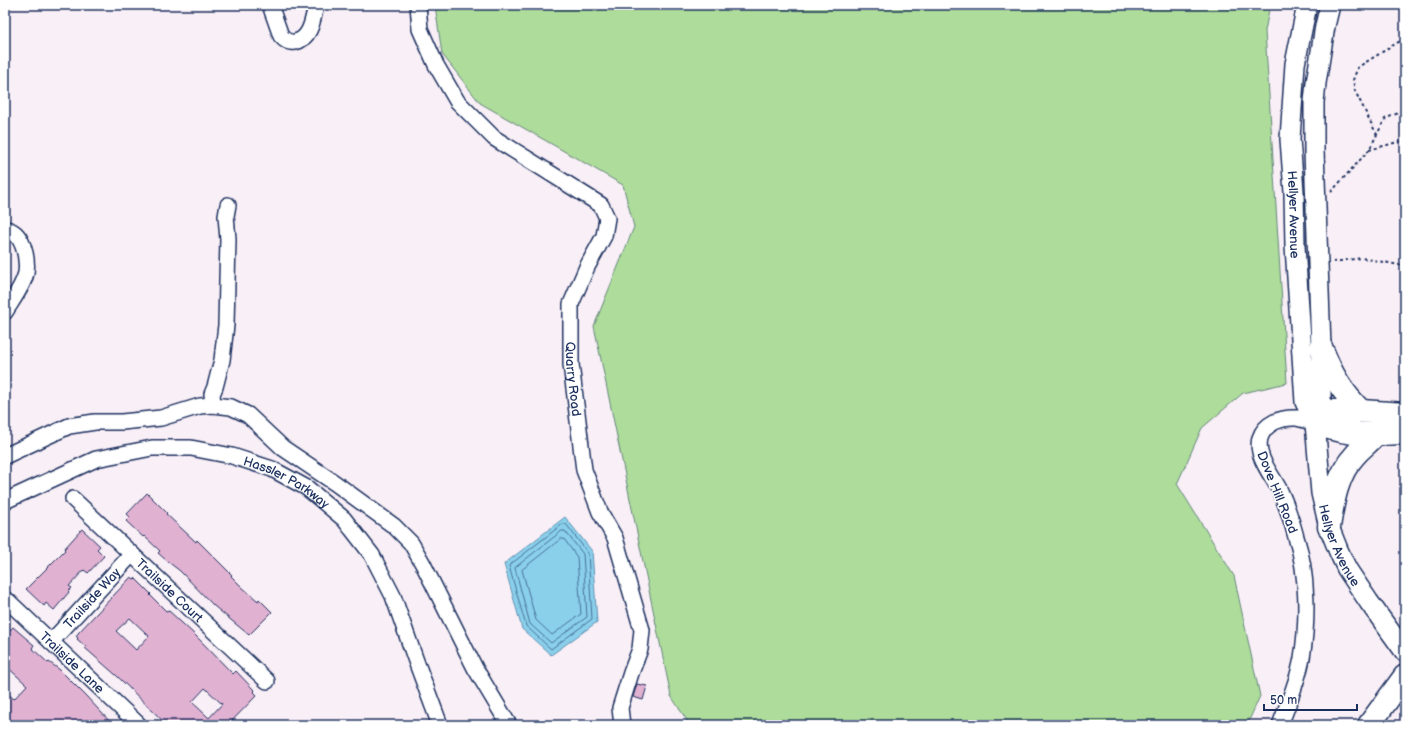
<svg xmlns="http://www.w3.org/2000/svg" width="1410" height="730" font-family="'Balsamiq Sans',sans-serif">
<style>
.green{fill:#aedc9b;stroke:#64867c}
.water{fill:#8ad0eb;stroke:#5e90b3}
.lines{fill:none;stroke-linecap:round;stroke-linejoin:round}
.shore{stroke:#476f96;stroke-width:1}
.building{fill:#e1b1d2;stroke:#1b2f5e;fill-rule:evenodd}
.minor-casing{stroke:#1b2f5e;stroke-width:18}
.major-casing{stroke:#1b2f5e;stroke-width:22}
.highway-casing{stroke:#1b2f5e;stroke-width:25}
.path{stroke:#1b2f5e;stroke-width:2;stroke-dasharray:3 3;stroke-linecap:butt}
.minor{stroke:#fff;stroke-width:15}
.major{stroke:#fff;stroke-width:19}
.highway{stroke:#fff;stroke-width:22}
.labels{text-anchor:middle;stroke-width:3;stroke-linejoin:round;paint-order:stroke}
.street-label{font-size:13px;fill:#1b2f5e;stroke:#fff}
</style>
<rect width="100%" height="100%" fill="#f9eff6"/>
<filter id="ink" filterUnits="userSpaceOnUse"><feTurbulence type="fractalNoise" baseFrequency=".025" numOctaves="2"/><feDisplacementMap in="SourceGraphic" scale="8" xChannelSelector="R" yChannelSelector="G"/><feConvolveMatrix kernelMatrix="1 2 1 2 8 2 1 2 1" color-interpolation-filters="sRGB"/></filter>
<g filter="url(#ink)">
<!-- green -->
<polygon class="green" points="435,5 1270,5 1265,31 1287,383 1243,393 1202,428 1177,484 1234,576 1260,696 1247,725 690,725 671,696 594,326 634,227 623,185 480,103 442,54"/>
<!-- water -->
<polygon class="water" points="565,517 592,551 597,622 551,655 522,629 504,564"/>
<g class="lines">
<!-- shore -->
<g class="shore">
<polygon points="563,524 566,524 588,553 592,619 551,649 526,626 509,566"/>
<polygon points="562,531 565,531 583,554 587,617 551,643 530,624 515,568"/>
<polygon points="561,539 564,539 577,557 581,614 552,635 536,620 522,570"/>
</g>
</g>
<!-- building -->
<g class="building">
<polygon points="147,493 167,513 166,514 196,542 197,540 232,575 231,576 242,587 258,601 259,599 272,612 249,635 214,606 180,571 167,561 158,553 160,551 144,536 143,537 126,521 130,517 127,514"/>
<polygon points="82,529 100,546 97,549 104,556 88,573 84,570 69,586 72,588 68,592 69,592 54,610 46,603 44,606 26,589 65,550 64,549"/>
<path d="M131,577L134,579L135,578L151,594L150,595L166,611L168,610L195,635L233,674L236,671L255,691L254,692L257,695L228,725H167L117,676L85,648L86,647L77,639L78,638L76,636L79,632ZM130,618L149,636L136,650L116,631ZM205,688L222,704L209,718L192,702Z"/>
<polygon points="13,627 34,645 32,648 48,663 49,662 60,670 85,695 113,725 5,725 5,691 14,699 27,685 5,665 5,635"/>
<polygon points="637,684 647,686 643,700 633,697"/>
</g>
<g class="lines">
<defs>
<g id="minor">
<path d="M270,5L281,36C285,41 289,43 295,42C311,39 313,18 316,5"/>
<path id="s1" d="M418,5L420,29L436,65L457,101L494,138L601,205L607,218L604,236L587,267L571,304V364L584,470L600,512L615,538L642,630L640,649L631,673L620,708L622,725"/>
<path d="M5,229C23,231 28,258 26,273C23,287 12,300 5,312"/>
<polyline points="213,405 212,394 215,387 222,360 226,325 228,239 226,216 228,205"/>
<polyline points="5,456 69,426 95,422 122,422 161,418 200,406 213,405 231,407 248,415 283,448 335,483 394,526 411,543 423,564 475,668 509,725"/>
<path id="s2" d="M73,499L267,681"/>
<path id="s3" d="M5,501L96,459L152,448H191L232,456L272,469L307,488L344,519L372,555L393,596L416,661L440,725"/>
<path id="s4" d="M5,600L8,601L139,725"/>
<path id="s5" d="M51,642L132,554"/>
<path d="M1280,725C1288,704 1298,681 1302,658C1308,621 1308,574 1296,537C1292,522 1287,506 1280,491C1273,476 1255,457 1260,438C1265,423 1281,417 1297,418C1303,419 1309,422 1315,423"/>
</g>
<g id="major">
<path id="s6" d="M1307,5L1295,64L1290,139L1294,192L1295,246L1305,402L1315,423L1321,493L1329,527L1339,552L1347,569L1369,602L1405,652"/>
<polyline points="1315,423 1321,402 1321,347 1314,151 1314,102 1316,83 1325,26 1330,5"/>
</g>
<g id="highway">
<path d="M1321,347C1331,373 1341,391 1361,411"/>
<path d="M1405,414L1361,411H1328L1315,423C1334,431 1355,434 1376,434C1386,434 1396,433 1405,433"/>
<path d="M1329,527C1333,501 1337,474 1356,454C1362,447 1370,442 1376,434"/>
<polyline points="1369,725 1405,676"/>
</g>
</defs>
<!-- minor casing -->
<use href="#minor" class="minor-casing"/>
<!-- major casing -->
<use href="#major" class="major-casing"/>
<!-- highway casing -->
<use href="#highway" class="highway-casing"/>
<!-- path -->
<g class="path">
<polyline points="1377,135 1355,91 1353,80 1358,67 1405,38"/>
<polyline points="1369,150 1405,140"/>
<polyline points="1331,192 1369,150 1385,119 1405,110"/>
<polyline points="1333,262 1362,258 1405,266"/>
</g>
<!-- minor -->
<use href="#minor" class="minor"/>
<!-- major -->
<use href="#major" class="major"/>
<!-- highway -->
<use href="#highway" class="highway"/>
</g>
</g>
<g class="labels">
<!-- street labels -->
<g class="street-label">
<text dy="5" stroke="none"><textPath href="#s6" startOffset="211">Hellyer Avenue</textPath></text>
<text dy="5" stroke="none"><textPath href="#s1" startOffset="467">Quarry Road</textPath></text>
<text dy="5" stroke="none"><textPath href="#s3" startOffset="299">Hassler Parkway</textPath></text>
<text transform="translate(1278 492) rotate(68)" y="5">Dove Hill Road</text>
<text dy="5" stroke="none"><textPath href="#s6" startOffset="548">Hellyer Avenue</textPath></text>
<text dy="5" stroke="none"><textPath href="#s2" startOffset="133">Trailside Court</textPath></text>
<text dy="5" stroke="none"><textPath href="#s5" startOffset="60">Trailside Way</textPath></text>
<text dy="5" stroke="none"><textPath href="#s4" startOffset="92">Trailside Lane</textPath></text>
</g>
</g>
<!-- margin -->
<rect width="1410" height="730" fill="none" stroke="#fff" stroke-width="20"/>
<rect x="10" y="10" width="1390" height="710" fill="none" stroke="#1b2f5e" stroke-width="1.5" filter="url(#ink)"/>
<!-- scale -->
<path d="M1264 704v6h93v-6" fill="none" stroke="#1b2f5e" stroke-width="2"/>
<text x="1270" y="704" font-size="12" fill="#1b2f5e" stroke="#ffffff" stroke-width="3" paint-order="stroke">50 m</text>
</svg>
